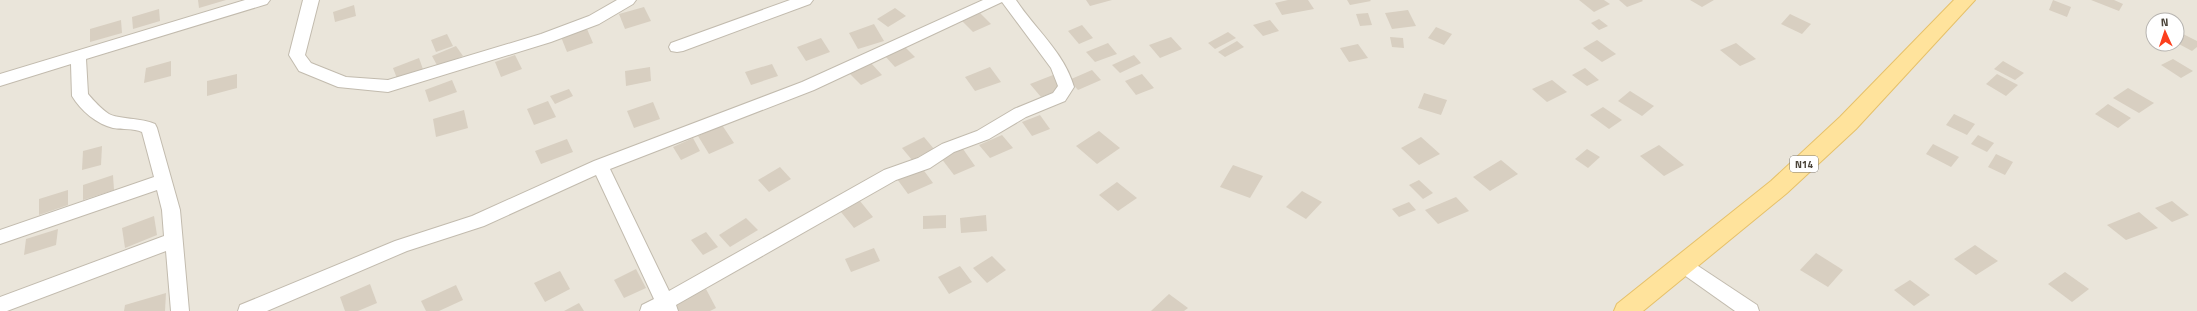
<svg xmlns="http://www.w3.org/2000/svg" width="2197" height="311" font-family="'Titillium Web',sans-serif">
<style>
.residential{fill:#eae5da;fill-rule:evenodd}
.building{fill:#d8cfc1}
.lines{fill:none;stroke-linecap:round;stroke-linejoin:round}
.minor-casing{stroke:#c2bbae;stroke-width:2}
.primary-casing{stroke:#e6c16a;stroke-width:2}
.minor{fill:#fff;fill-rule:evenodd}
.primary{fill:#ffe39c;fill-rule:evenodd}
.labels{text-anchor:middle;stroke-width:3.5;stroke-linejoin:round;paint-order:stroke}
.shield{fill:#fff;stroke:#817c74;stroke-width:1}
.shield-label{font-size:10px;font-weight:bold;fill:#4b4439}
</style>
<rect width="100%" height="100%" fill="#f6f3ec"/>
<!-- residential -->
<path class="residential" d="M0,0H2197V311H0ZM2153,20H2177V44H2153Z"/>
<!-- building -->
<g class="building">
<polygon points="198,0 226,0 199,8"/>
<polygon points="1086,0 1112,0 1090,6"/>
<polygon points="1288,0 1308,0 1314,9 1282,15 1275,3"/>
<polygon points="1347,0 1370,0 1371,1 1350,5"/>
<polygon points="1579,0 1604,0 1610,4 1594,12"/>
<polygon points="1619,0 1642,0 1643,1 1627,7"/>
<polygon points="1690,0 1714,0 1702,7"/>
<polygon points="2053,0 2071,7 2067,17 2049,10"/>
<polygon points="2091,0 2114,0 2123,4 2119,11"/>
<polygon points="354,5 356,16 335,22 333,12"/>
<polygon points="644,7 651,21 625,29 619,14"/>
<polygon points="895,8 906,16 888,27 877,19"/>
<polygon points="159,9 160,21 133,29 132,17"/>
<polygon points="1408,10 1416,26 1392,29 1385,13"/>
<polygon points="980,13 991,24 973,32 962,21"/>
<polygon points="1368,13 1372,25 1360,26 1356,14"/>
<polygon points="1790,14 1811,24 1802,34 1781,24"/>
<polygon points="1599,19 1608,26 1599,30 1591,23"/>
<polygon points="121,20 122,33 90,42 90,29"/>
<polygon points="1270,20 1279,31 1263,36 1253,25"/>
<polygon points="874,24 884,41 858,49 849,33"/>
<polygon points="1082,25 1093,38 1079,44 1068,31"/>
<polygon points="1436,27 1452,34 1444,45 1428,38"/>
<polygon points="587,29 593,43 567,52 561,37"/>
<polygon points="1228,32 1236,38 1215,49 1208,43"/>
<polygon points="447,34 453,46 436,52 431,40"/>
<polygon points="2183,34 2197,41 2197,47 2192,51 2177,43 2177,38"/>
<polygon points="1171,37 1182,49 1160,58 1149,45"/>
<polygon points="1390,37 1403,38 1404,48 1392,47"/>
<polygon points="821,38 830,52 806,61 797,47"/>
<polygon points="1597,40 1616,54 1602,62 1583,48"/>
<polygon points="1237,41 1244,47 1225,57 1218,52"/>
<polygon points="1108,43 1117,54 1095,62 1086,52"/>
<polygon points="1736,43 1756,59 1740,66 1720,50"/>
<polygon points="1358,44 1368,58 1349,62 1340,48"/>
<polygon points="456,46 463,56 438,67 432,56"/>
<polygon points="905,47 915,57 895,67 885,56"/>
<polygon points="515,55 522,69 501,77 495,62"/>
<polygon points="1134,55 1141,63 1120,73 1112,65"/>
<polygon points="419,58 424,72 398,81 393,68"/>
<polygon points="2173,59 2193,71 2181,78 2161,65"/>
<polygon points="171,61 171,76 144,83 146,68"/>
<polygon points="2003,61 2024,73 2015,80 1994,69"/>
<polygon points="870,62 882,75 861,85 849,73"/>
<polygon points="772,64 778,76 751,85 745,72"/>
<polygon points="650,67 651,81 626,86 625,71"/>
<polygon points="990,67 1001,82 975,91 965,77"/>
<polygon points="1585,68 1599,80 1587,86 1572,75"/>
<polygon points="1092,70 1101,80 1078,90 1069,80"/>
<polygon points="237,74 237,88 207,96 207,81"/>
<polygon points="1142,74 1154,88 1136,95 1125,81"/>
<polygon points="1997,74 2018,85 2006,96 1986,84"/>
<polygon points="1053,75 1064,88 1041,97 1030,84"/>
<polygon points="452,80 457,92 429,102 425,90"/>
<polygon points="1552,80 1567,92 1547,102 1532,89"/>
<polygon points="2128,88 2154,103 2139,113 2113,98"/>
<polygon points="569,89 573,96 555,104 550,96"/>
<polygon points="1630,91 1654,106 1642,116 1618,101"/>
<polygon points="1424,93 1447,100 1441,115 1418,108"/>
<polygon points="548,101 556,117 534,125 527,109"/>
<polygon points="653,102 660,119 634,128 627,111"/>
<polygon points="2108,104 2131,118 2118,128 2095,114"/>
<polygon points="1603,107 1622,120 1609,129 1590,115"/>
<polygon points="464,110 468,128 436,137 433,119"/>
<polygon points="1954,114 1975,124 1967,135 1946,125"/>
<polygon points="1040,115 1050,129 1032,136 1022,122"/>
<polygon points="722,125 734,143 709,154 698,136"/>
<polygon points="1099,131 1120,148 1097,164 1076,146"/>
<polygon points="1002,135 1013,148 990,158 979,145"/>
<polygon points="1978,135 1994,143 1987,152 1971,144"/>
<polygon points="924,137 934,149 912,160 902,148"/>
<polygon points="1421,137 1440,154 1419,165 1401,148"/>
<polygon points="693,138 700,151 681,160 673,147"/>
<polygon points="567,139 573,152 541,164 535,151"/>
<polygon points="1933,144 1959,157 1951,167 1926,154"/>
<polygon points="1659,145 1684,165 1664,176 1640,156"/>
<polygon points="102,146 101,165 82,170 83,151"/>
<polygon points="963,149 975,166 954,175 941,158"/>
<polygon points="1587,149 1600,157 1588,168 1575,159"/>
<polygon points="1996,154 2013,162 2005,175 1988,167"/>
<polygon points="1501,160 1518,174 1490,191 1473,177"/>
<polygon points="1233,165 1263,176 1250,198 1220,187"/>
<polygon points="780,167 791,179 769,192 758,180"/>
<polygon points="922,168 933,183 908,194 897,179"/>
<polygon points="113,175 114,190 83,200 83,185"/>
<polygon points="1419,180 1433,193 1423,199 1409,185"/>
<polygon points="1117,182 1137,198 1118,211 1099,195"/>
<polygon points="68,190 68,205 39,215 39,199"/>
<polygon points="1302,191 1322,202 1306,219 1286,207"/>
<polygon points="1456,197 1469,211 1438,224 1425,210"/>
<polygon points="860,201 873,217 854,228 841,212"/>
<polygon points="2172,201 2189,215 2172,222 2155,208"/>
<polygon points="1409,202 1416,210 1399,217 1392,209"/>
<polygon points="2139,212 2158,228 2126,240 2107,225"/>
<polygon points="946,215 946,228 923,229 923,216"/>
<polygon points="986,215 987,231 961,233 960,218"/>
<polygon points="154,216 157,235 125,248 122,228"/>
<polygon points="746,218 758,230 730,247 719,235"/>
<polygon points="58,229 56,245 24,255 26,239"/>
<polygon points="706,232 718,247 703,255 691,240"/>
<polygon points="1975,245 1998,261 1976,275 1954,259"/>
<polygon points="874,248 880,261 851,272 845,259"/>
<polygon points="1816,253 1843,270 1828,287 1800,270"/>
<polygon points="992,256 1006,270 987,283 973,268"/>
<polygon points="960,266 972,282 949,294 938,277"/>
<polygon points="636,269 646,288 624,298 614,280"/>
<polygon points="560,271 570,289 545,302 534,283"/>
<polygon points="2065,272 2089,289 2072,302 2048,284"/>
<polygon points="1910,280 1930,295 1914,306 1894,290"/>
<polygon points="370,284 377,303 358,311 345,311 340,297"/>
<polygon points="456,285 463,300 439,311 426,311 421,301"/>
<polygon points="706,289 716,308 710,311 678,311 674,304"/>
<polygon points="166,293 165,311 124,311 125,305"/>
<polygon points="1169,294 1188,308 1184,311 1151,311"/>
<polygon points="579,303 584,311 564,311"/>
</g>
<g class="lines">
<defs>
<g id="minor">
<path d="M245,0H270L267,4L86,59L88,94C94,101 101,109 109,114C117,119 142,118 155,124L157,128L180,210L189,311H171L166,251L7,311H0V297L164,236L162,210L157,190L0,244V230L154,177L142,132C133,128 123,130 113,128C97,124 81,111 72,96L71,64L0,86V74Z"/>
<polygon points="303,0 319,0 305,55 311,63 346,77 388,80 541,34 589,16 617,0 636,0 633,4 599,24 551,42 388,92 338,87 299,71 289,55"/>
<polygon points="790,0 813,0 810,4 683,51 677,52 671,51 669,47 671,43"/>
<path d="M983,0H1016C1035,29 1064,52 1074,87L1065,101L1026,117L989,139L954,152L930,168L896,180L676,305L678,311H640L642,305L654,299L596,175L484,226L407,251L267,311H238L240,305L395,241L472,216L594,161L802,82ZM1002,2L1051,68L1058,86L1053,93L1014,109L977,131L942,144L918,158L884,170L669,291L610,169L814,90Z"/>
<polygon points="1683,258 1689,260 1757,305 1759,311 1735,311 1677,270 1674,265 1677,260"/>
</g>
<polygon id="primary" points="1954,0 1975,0 1856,129 1787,193 1643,311 1614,311 1617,304 1771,181 1840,117"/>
</defs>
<!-- minor casing -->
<use href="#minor" class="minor-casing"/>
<!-- primary casing -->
<use href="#primary" class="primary-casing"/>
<!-- minor -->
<use href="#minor" class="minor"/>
<!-- primary -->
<use href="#primary" class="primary"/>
</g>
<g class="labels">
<!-- shield labels -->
<rect class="shield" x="1790" y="156" width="28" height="16" rx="3"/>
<g class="shield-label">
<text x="1804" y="168">N14</text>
</g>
</g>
<!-- north arrow -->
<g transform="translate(2165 32) rotate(357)"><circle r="19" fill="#ffffff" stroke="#b7b4b0"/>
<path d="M0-3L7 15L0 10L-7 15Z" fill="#fc3f1d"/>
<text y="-6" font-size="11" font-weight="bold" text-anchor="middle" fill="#4b4439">N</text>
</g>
</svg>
